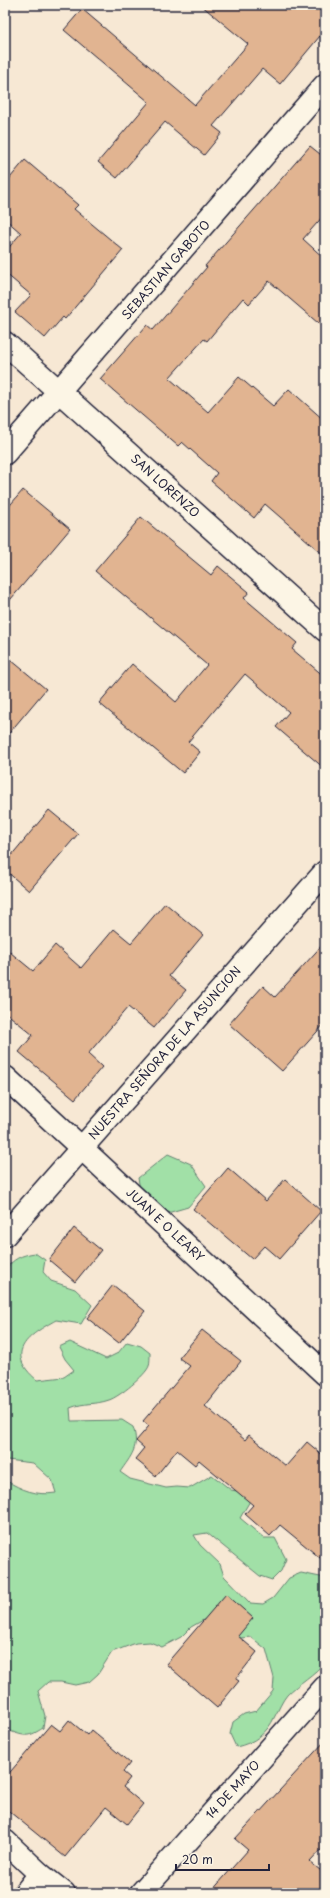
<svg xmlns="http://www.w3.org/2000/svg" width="330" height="1898" font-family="'Playpen Sans',sans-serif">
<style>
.green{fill:#a1e0a7;stroke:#628171}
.building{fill:#e1b491;stroke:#22223b}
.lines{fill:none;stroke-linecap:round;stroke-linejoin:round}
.street-casing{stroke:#22223b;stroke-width:25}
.street{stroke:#fcf5e5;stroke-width:22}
.labels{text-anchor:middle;stroke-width:3.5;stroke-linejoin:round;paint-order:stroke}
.street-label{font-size:12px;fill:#22223b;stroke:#fcf5e5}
</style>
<rect width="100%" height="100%" fill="#f7e8d4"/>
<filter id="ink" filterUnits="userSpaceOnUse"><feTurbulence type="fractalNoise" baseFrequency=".025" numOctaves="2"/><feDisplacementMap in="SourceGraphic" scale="8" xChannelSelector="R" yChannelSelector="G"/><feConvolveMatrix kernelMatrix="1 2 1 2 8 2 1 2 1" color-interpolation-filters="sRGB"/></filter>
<g filter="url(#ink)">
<!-- green -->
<g class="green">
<polygon points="168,1154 191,1164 206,1186 188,1207 164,1214 142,1201 138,1178"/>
<path d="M35,1253L45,1260L43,1272L51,1281L75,1289L92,1305L81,1324L56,1320C29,1335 3,1352 37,1380L64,1377L74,1370L65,1359L59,1347L70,1342L106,1359L118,1353L127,1342L141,1346L150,1353C150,1357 150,1362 149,1366C146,1375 119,1397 109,1400C95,1405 85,1402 70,1408L71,1421L122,1420L133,1427C140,1447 131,1456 120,1472L130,1479L166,1488L177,1487L190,1488L212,1475L231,1490L254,1494L240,1518L264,1538H275L286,1559L281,1571L272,1580L260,1576L207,1533L194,1535L200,1545L220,1564L224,1576L250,1603L263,1604L273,1598L289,1578L301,1573L325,1578V1662C314,1675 299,1683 287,1695C282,1701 279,1709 275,1716C267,1734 254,1743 236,1747L230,1734L233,1722L244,1714L256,1711L273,1691L274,1678L266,1649L251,1637L241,1638L205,1619L191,1627L181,1637L162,1647L150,1642L136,1643L112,1652L98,1674L89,1682L75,1685L61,1682H48L38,1691L45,1716L43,1728C29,1737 26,1737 10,1731L5,1734V1480C22,1490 36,1496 56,1493L52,1480L33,1463L7,1460L5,1438V1270C13,1259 21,1255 35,1253Z"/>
</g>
<!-- building -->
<g class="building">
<polygon points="201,5 325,5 325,30 280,84 262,69 213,126 222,133 204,155 165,122 117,178 98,162 149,102 64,30 82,9 195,105 248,44"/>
<polygon points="310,146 325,158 325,214 303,239 325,259 325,329 269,281 249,304 243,298 207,341 204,339 169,378 208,412 239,377 273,406 289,389 325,421 325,556 265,504 254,518 211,481 217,473 182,442 178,446 100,379 147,325 153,330 207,267 205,266"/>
<polygon points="25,160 78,205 74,209 123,250 65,319 63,317 45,338 15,312 31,295 5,273 5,252 21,233 5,219 5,184"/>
<polygon points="23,490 70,529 5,606 5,511"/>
<polygon points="141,517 211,575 218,566 249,592 244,598 297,643 292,649 325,677 325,769 276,727 289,712 245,674 188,742 200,752 183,773 99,703 132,664 176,702 207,665 95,571"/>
<polygon points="5,655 46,689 5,738"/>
<polygon points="49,810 78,834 29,891 5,870 5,863"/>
<polygon points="165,903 203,935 169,976 186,990 154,1028 128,1007 88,1054 102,1067 75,1099 19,1052 33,1035 5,1012 5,948 33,971 55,945 81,968 114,929 131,943"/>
<polygon points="325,942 325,1023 282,1071 229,1024 263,986 275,997"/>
<polygon points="228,1168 266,1201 285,1179 321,1211 279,1259 264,1246 252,1259 193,1209"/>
<polygon points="74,1228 101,1250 75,1282 49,1260"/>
<polygon points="113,1285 145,1311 119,1343 87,1318"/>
<polygon points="202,1330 241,1361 205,1406 245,1440 249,1435 286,1466 307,1442 325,1457 325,1562 280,1525 270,1536 245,1514 253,1505 199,1460 195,1465 177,1450 156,1476 135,1459 144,1448 136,1441 149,1426 143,1421 190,1366 179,1358"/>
<polygon points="226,1594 253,1618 238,1636 257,1652 236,1679 239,1681 217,1708 166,1664"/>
<polygon points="69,1720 87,1735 91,1730 130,1763 123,1772 130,1778 123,1787 143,1804 127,1824 106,1807 65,1857 5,1808 5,1778 51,1724 60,1731"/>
<polygon points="325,1741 325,1846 310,1862 325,1874 325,1893 210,1893 248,1850 235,1839"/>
</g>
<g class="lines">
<defs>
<g id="street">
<polyline points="5,343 325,630"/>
<polyline points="5,453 325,85"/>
<polyline points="5,1077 325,1374"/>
<polyline points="5,1235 325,872"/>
<polyline points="5,1841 40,1874 64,1893"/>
<polyline points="25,1893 40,1874"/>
<polyline points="141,1893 325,1687"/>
</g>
</defs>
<!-- street casing -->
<use href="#street" class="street-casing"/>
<!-- street -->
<use href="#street" class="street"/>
</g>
</g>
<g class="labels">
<!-- street labels -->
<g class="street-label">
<text transform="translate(166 270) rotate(-49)" y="4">SEBASTIAN GABOTO</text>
<text transform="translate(165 486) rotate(42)" y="4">SAN LORENZO</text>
<text transform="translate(165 1053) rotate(-49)" y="4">NUESTRA SEÑORA DE LA ASUNCION</text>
<text transform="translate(165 1225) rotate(43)" y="4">JUAN E O LEARY</text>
<text transform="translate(233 1790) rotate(-48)" y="4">14 DE MAYO</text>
</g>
</g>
<!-- margin -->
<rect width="330" height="1898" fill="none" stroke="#fcf5e5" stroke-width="20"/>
<rect x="10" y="10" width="310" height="1878" fill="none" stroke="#22223b" stroke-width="1.5" filter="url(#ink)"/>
<!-- scale -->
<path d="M176 1864v6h93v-6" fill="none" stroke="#22223b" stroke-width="2"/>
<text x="182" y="1864" font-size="12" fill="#22223b" stroke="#fcf5e5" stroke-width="3" paint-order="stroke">20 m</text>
</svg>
